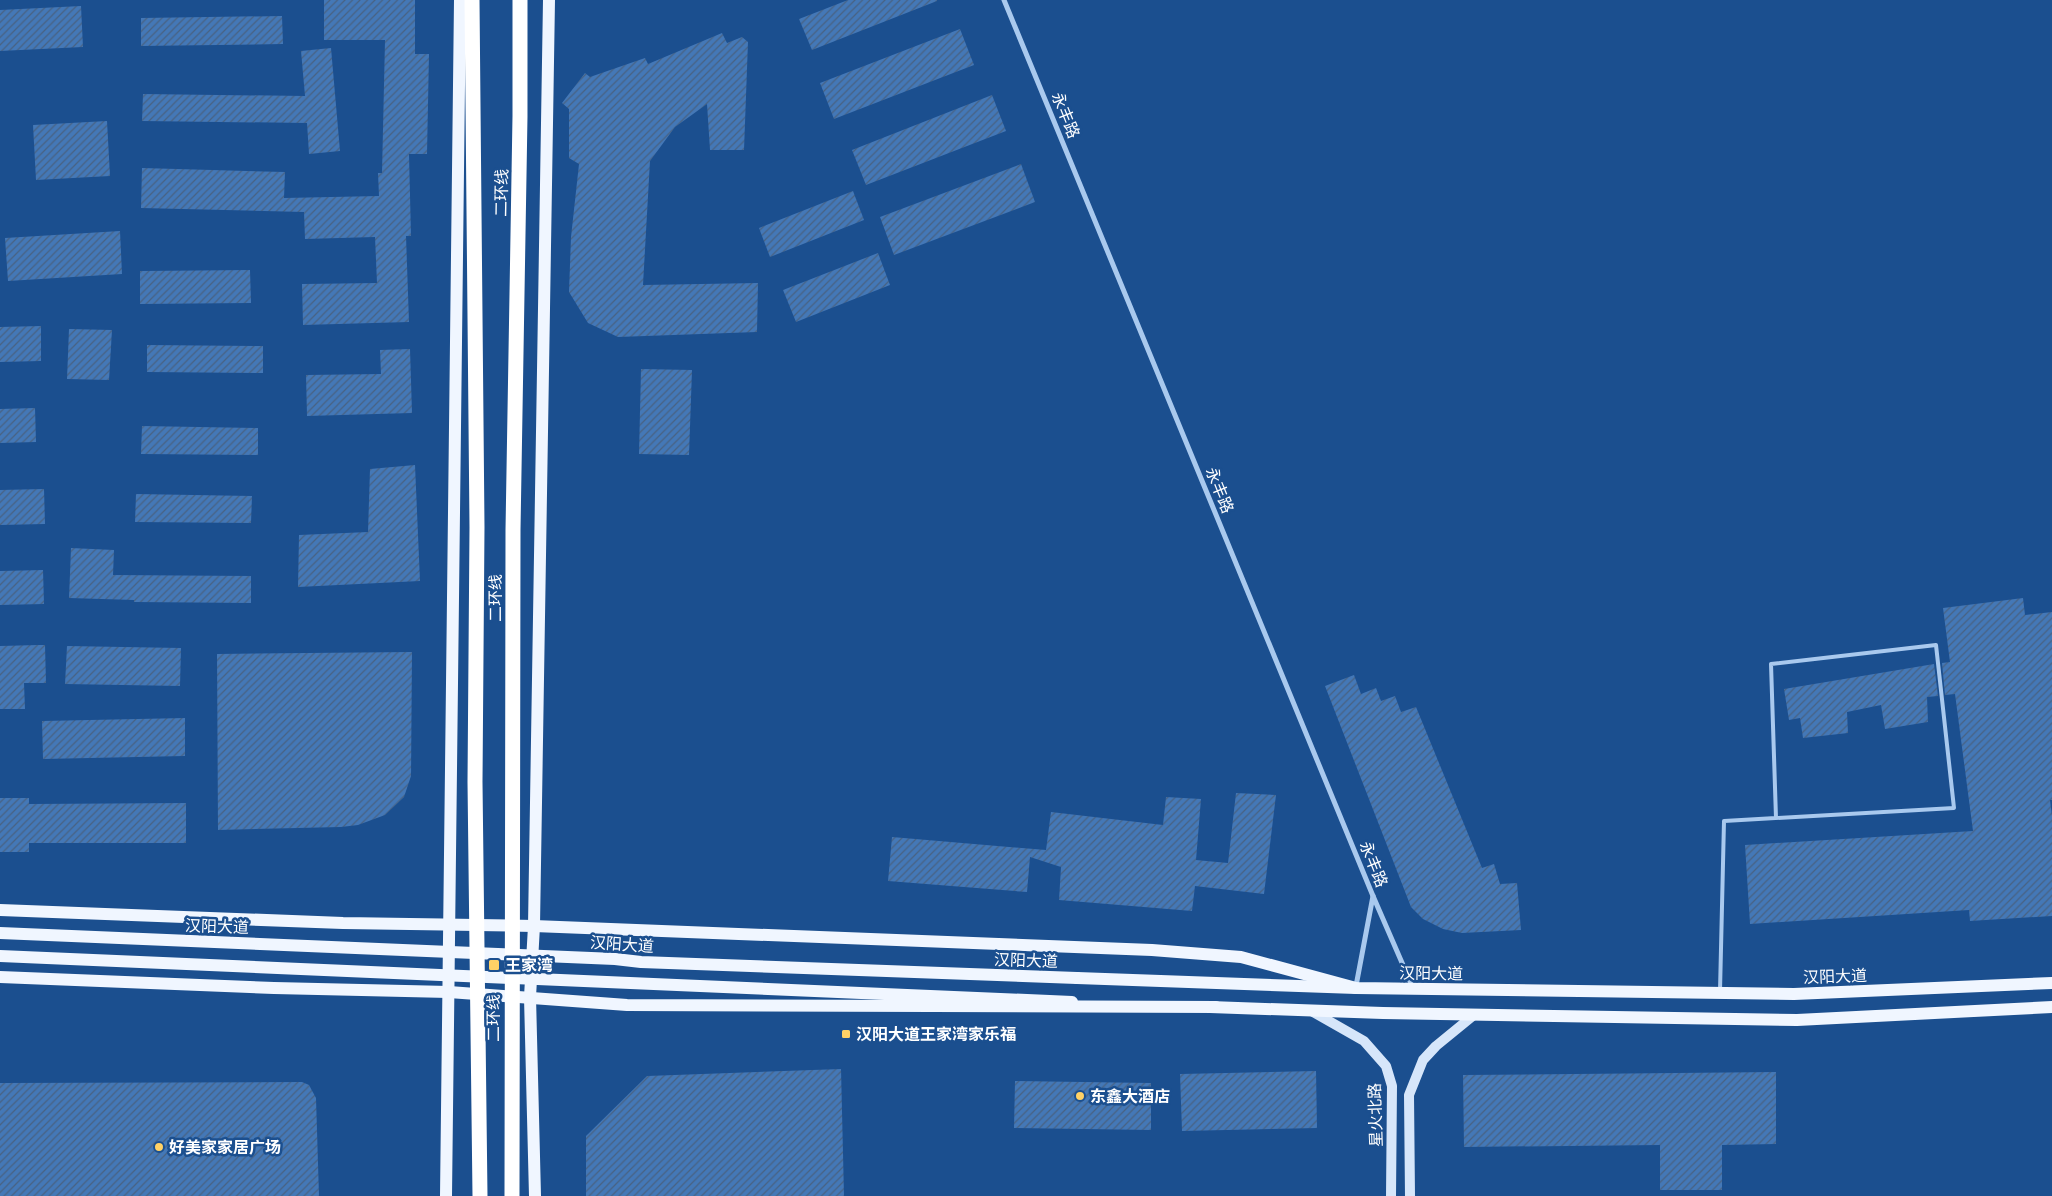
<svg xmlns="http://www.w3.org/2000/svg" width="2052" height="1196" font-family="'Space Grotesk','Noto Sans SC',sans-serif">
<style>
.building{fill:url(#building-hatch)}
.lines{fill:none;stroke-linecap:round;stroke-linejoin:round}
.lane{stroke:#a9c9ee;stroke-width:4}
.street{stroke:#a9c9ee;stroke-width:5}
.secondary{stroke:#d6e6fa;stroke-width:10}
.primary{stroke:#f0f6ff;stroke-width:12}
.primary-bridge{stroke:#f0f6ff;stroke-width:12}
.highway-bridge{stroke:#fff;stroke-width:15}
.poi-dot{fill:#ffd166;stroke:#1b4f8f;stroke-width:2}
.labels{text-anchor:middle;stroke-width:5;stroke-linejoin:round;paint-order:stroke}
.street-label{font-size:16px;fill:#fff;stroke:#1b4f8f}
.poi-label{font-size:16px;font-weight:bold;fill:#fff;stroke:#1b4f8f;text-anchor:start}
</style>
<defs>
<pattern id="building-hatch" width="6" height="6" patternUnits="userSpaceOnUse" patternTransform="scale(1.25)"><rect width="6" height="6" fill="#4478b7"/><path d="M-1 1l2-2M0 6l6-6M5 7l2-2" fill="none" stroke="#486282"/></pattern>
</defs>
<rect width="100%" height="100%" fill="#1b4f8f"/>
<!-- building -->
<g class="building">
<polygon points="324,0 415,0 415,54 429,54 427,154 409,154 411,236 406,236 409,322 303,325 302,284 377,283 375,237 305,239 304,212 141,208 142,168 285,172 284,198 379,196 378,173 382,173 385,40 324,40"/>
<polygon points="848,0 937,0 937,1 812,50 799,19"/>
<polygon points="81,6 83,47 0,51 0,10"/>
<polygon points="282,16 283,44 141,46 141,18"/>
<polygon points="960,29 974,65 834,119 820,83"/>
<polygon points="722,33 727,43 742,37 748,42 744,150 710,150 707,104 675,127 650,161 643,285 758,283 757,332 618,337 588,323 569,292 571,237 579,164 569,158 569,109 562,103 585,73 590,77 645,58 648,64"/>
<polygon points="331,48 340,151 309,154 307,123 142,121 143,94 305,96 301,51"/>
<polygon points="992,95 1006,131 866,185 852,150"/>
<polygon points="107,121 110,176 36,180 33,125"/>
<polygon points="1021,164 1035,202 894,255 880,217"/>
<polygon points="853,191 864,220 770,257 759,228"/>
<polygon points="120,231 122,274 8,281 5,238"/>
<polygon points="878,253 890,285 796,322 783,290"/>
<polygon points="250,270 251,303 140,304 140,271"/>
<polygon points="41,326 41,361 0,362 0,327"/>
<polygon points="69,329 112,330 109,380 67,379"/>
<polygon points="147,345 263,346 263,373 147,372"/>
<polygon points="410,349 412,413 307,416 306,375 381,374 380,350"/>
<polygon points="641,369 692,370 689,455 639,454"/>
<polygon points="35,408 36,442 0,443 0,409"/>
<polygon points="142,426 258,428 258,455 141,454"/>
<polygon points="415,465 420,581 298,587 299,535 368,532 370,469"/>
<polygon points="44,489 45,524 0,525 0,490"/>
<polygon points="136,494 252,496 251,523 135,522"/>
<polygon points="71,548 114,550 113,575 251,576 251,603 134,602 134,600 69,598"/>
<polygon points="43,570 44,604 0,605 0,571"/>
<polygon points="2023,598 2025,615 2052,612 2052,800 2050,800 2052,816 2052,916 1970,921 1969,910 1750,924 1745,845 1973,831 1955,694 1945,695 1942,663 1950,662 1943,608"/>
<polygon points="38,645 45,645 46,683 24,683 25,709 0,709 0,646"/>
<polygon points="67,646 181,648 180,686 65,684"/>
<polygon points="412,652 411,776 404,797 385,815 358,825 341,827 218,830 217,654"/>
<polygon points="1934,664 1938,696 1927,697 1928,722 1885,729 1881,705 1847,712 1848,733 1803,738 1800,718 1789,720 1784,689"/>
<polygon points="1354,675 1361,694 1376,688 1381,701 1395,696 1401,712 1416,707 1482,868 1494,864 1500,884 1517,883 1521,930 1462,933 1443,929 1423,919 1411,907 1325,686"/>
<polygon points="185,718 185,756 43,759 42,721"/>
<polygon points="1236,793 1276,795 1264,894 1195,886 1192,911 1059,900 1061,867 1030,857 1027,892 888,881 892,837 1046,850 1051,812 1163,825 1166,797 1201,799 1196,860 1228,863"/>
<polygon points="0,798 29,798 29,804 186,803 186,843 29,843 29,852 0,852"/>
<polygon points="841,1069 844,1196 586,1196 586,1136 647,1076"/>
<polygon points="1316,1071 1317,1128 1182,1131 1180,1074"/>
<polygon points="1776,1072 1776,1144 1722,1145 1722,1190 1660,1190 1660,1145 1464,1147 1463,1075"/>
<polygon points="1015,1081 1151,1083 1151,1130 1014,1128"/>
<polygon points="302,1082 309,1085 316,1098 319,1196 0,1196 0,1083"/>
</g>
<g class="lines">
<!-- lane -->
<polyline class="lane" points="1720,991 1724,821 1954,808 1936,645 1771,664 1776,818"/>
<!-- street -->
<g class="street">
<polyline points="1004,0 1373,896 1413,988"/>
<polyline points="1356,986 1373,896"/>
</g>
<!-- secondary -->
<g class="secondary">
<polyline points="1313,1012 1364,1041 1386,1066 1392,1086 1391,1196"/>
<polyline points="1410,1196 1409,1095 1423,1060 1436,1046 1474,1015"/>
</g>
<!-- primary -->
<g class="primary">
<polyline points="0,910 343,923 534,926 1152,950 1241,957 1356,988"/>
<polyline points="0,977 274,988 449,992 627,1005 1216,1007"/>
<polyline points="1077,978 1356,988 1794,994 2052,983"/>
<polyline points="1210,1007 1383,1013 1797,1020 2052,1007"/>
<polyline points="446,1196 460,0"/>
<polyline points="535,1196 530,997 534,926 549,0"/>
</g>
<!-- primary-bridge -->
<g class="primary-bridge">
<polyline points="0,933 615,959 641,962 1077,978"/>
<polyline points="0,956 1072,1002"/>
</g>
<!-- highway-bridge -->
<g class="highway-bridge">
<polyline points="472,0 477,527 475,782 480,1196"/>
<polyline points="512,1196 513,530 520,116 520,0"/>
</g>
</g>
<!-- markers -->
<g class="poi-dot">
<rect x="488" y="959" width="12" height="12" rx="2.5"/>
<rect x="841" y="1029" width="10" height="10" rx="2.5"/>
<circle cx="1080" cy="1096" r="5"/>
<circle cx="159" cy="1147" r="5"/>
</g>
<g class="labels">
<!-- street labels -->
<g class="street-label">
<text transform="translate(1066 115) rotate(68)" y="6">永丰路</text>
<text transform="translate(501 193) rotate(-89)" y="6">二环线</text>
<text transform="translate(1220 490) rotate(68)" y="6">永丰路</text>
<text transform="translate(495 598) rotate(-90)" y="6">二环线</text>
<text transform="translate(1374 864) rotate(68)" y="6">永丰路</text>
<text transform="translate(217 926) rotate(2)" y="6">汉阳大道</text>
<text transform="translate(622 944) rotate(4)" y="6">汉阳大道</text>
<text transform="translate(1026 960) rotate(2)" y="6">汉阳大道</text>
<text transform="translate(1431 973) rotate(1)" y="6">汉阳大道</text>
<text transform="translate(1835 976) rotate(-2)" y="6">汉阳大道</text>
<text transform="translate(493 1018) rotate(-90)" y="6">二环线</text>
<text transform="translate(1375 1115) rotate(-92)" y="6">星火北路</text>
</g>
<!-- poi labels -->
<g class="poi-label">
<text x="505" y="971">王家湾</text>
<text x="856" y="1040">汉阳大道王家湾家乐福</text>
<text x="1090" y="1102">东鑫大酒店</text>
<text x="169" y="1153">好美家家居广场</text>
</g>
</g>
</svg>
